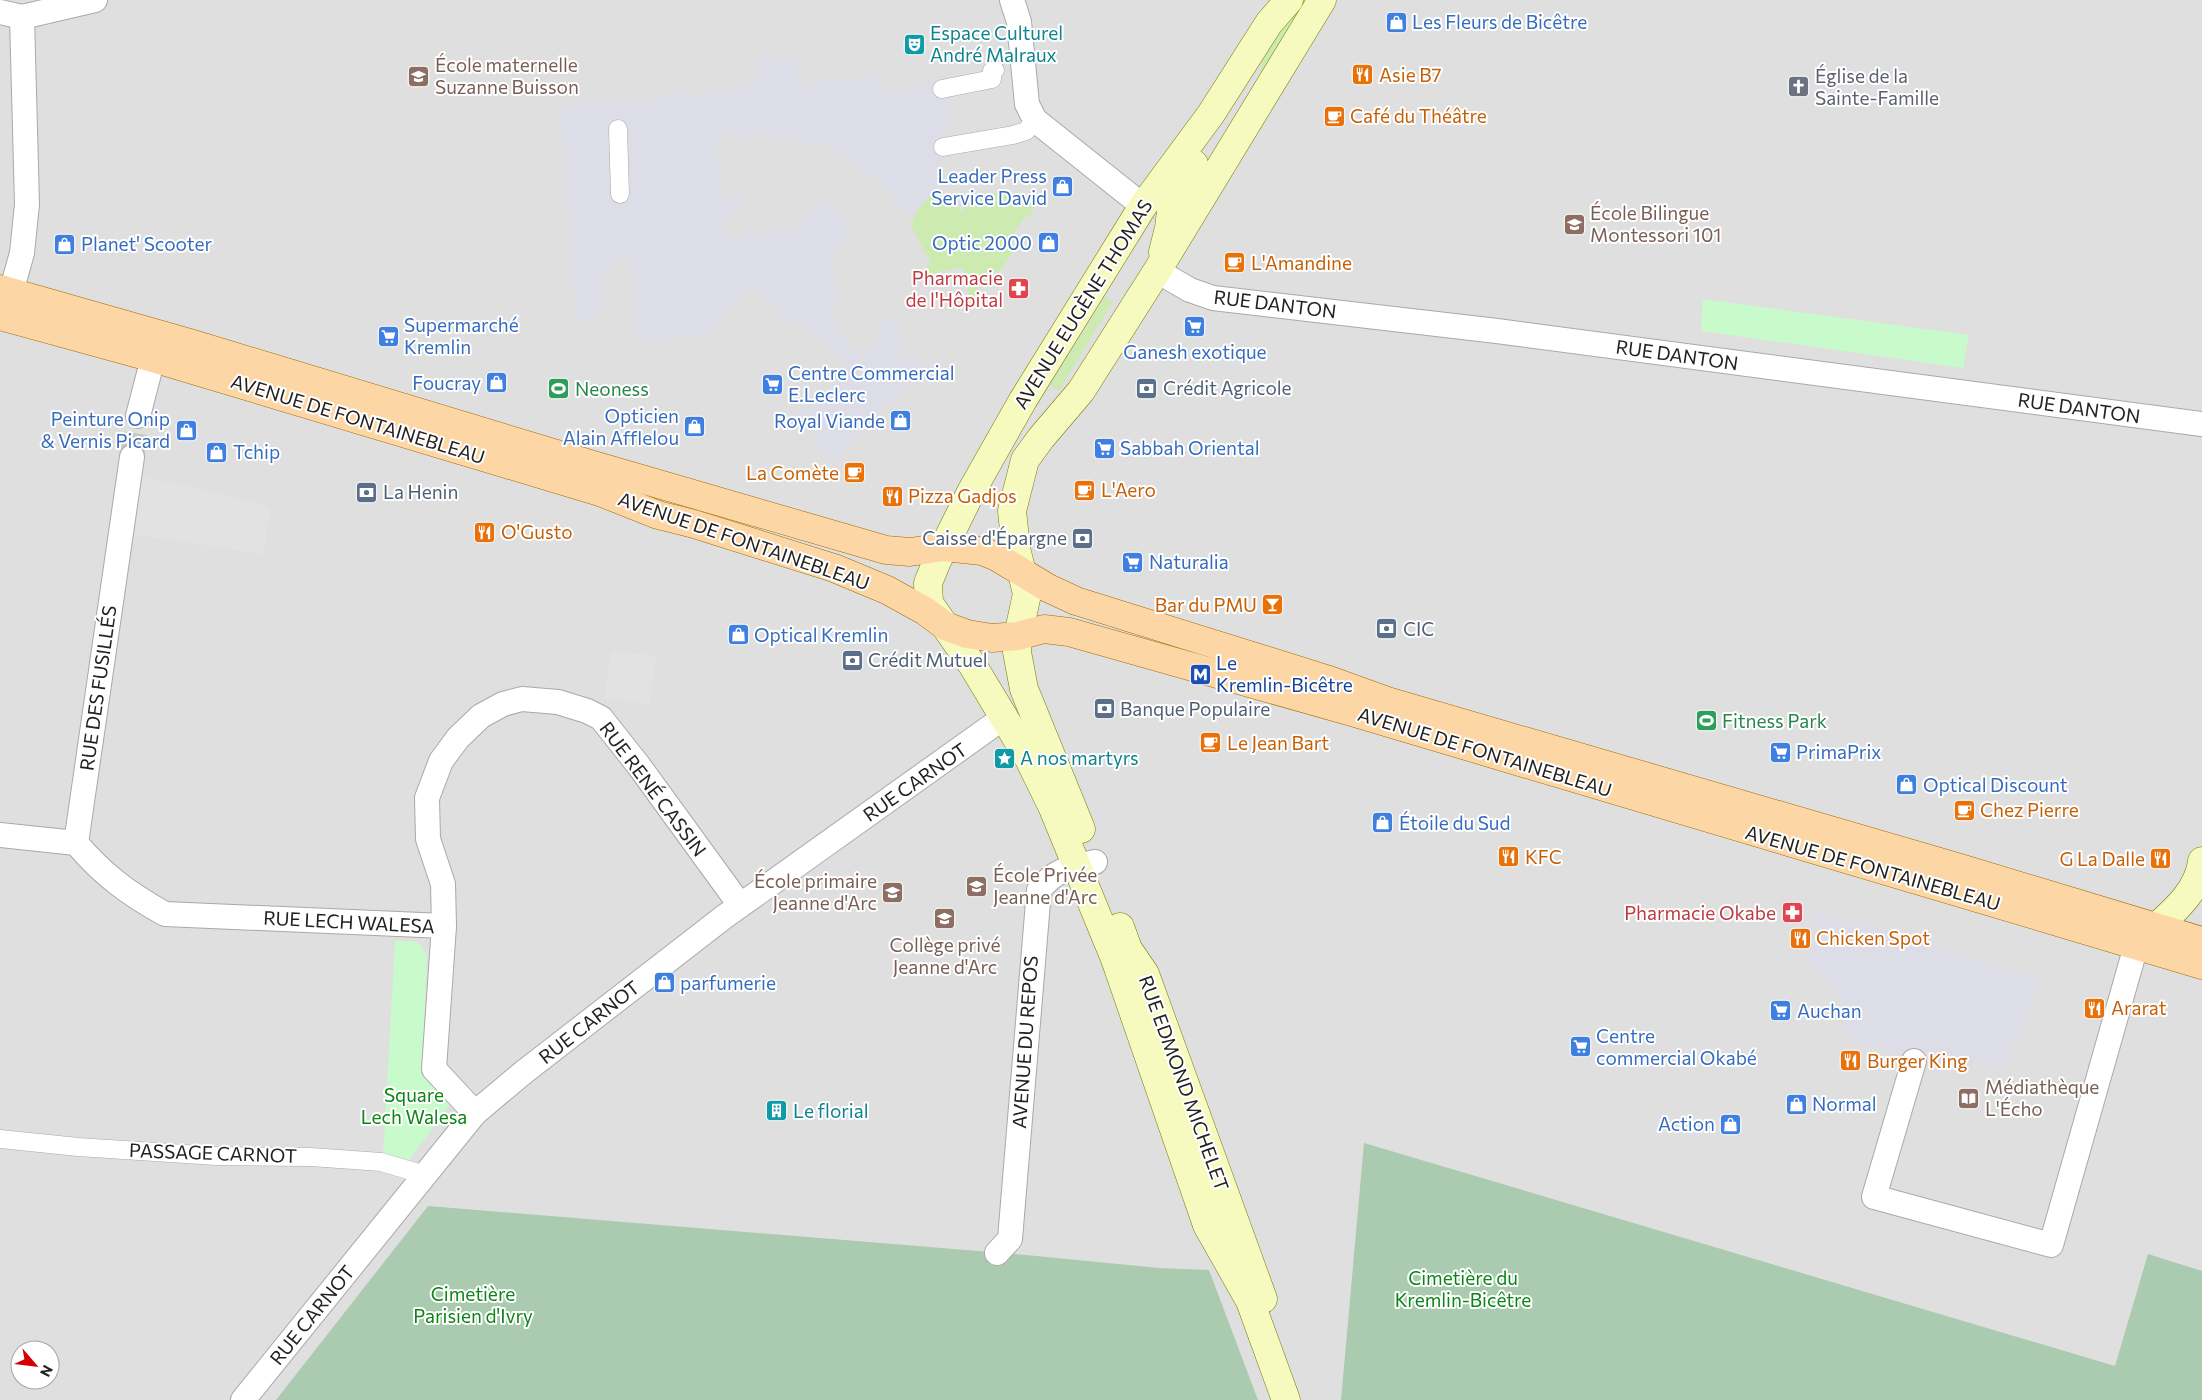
<svg xmlns="http://www.w3.org/2000/svg" width="2202" height="1400" font-family="Commissioner,sans-serif">
<style>
.residential{fill:#e0dfdf;fill-rule:evenodd}
.grass{fill:#cdebb0}
.cemetery{fill:#aacbaf}
.park{fill:#c8facc}
.parking{fill:#e2e2e2}
.plaza{fill:#dddde8}
.lines{fill:none;stroke-linecap:round;stroke-linejoin:round}
.minor-tunnel{stroke:#c8c6c1;stroke-width:24;stroke-dasharray:24 12;stroke-linecap:butt}
.pedestrian-casing{stroke:#a9a9a9;stroke-width:19}
.minor-casing{stroke:#a9a9a9;stroke-width:26}
.secondary-casing{stroke:#707d05;stroke-width:29}
.primary-casing{stroke:#a06b00;stroke-width:29}
.pedestrian{stroke:#fff;stroke-width:18}
.minor{stroke:#fff;stroke-width:24}
.secondary{stroke:#f7fabf;stroke-width:28}
.primary{stroke:#fcd6a4;stroke-width:28}
.labels{text-anchor:middle;stroke-width:4;stroke-linejoin:round;paint-order:stroke}
.shop-label{font-size:19px;fill:#366cbe;stroke:#fff;text-anchor:start}
.culture-label{font-size:19px;fill:#0d838f;stroke:#fff;text-anchor:start}
.education-label{font-size:19px;fill:#785e54;stroke:#fff;text-anchor:start}
.food-label{font-size:19px;fill:#c56008;stroke:#fff;text-anchor:start}
.worship-label{font-size:19px;fill:#5b616d;stroke:#fff;text-anchor:start}
.health-label{font-size:19px;fill:#be3a42;stroke:#fff;text-anchor:end}
.street-label{font-size:19px;fill:#222;stroke:#fff}
.service-label{font-size:19px;fill:#4e5e75;stroke:#fff;text-anchor:start}
.leisure-label{font-size:19px;fill:#27864d;stroke:#fff;text-anchor:start}
.transit-label{font-size:19px;fill:#164399;stroke:#fff;text-anchor:start}
.park-label{font-size:19px;fill:#0c8416;stroke:#fff}
</style>
<rect width="100%" height="100%" fill="#f2efe9"/>
<!-- residential -->
<path class="residential" d="M0,0H2202V1400H0ZM20,1350H50V1380H20Z"/>
<!-- grass -->
<g class="grass">
<path d="M1302,0H1311L1260,75C1261,47 1285,21 1302,0Z"/>
<polygon points="935,189 962,211 969,203 980,201 980,195 1008,192 1016,198 1020,192 1035,202 1035,207 1028,218 1025,216 1008,242 1016,248 999,273 991,268 978,288 980,305 971,307 963,268 939,271 938,273 929,274 927,265 931,263 910,224 915,218 913,216"/>
<polygon points="1105,297 1113,302 1059,391 1050,385"/>
</g>
<!-- cemetery -->
<g class="cemetery">
<polygon points="1364,1143 2115,1366 2148,1254 2202,1271 2202,1400 1341,1400"/>
<polygon points="428,1206 1026,1255 1159,1268 1209,1270 1258,1400 276,1400"/>
</g>
<!-- park -->
<g class="park">
<polygon points="1703,299 1969,335 1963,368 1701,331"/>
<polygon points="395,941 417,941 427,955 422,1072 450,1104 404,1167 383,1158"/>
</g>
<!-- parking -->
<g class="parking">
<polygon points="139,475 271,507 263,554 130,534"/>
<polygon points="611,651 656,656 650,704 605,699"/>
</g>
<!-- plaza -->
<g class="plaza">
<polygon points="766,55 771,59 796,57 799,84 880,76 883,94 894,93 928,80 952,96 935,189 913,216 891,198 893,194 844,154 840,157 817,138 811,145 774,134 771,141 768,140 767,136 761,133 750,139 743,140 743,135 733,136 733,134 721,135 721,137 715,138 722,196 739,195 741,211 730,212 718,228 739,244 747,234 798,228 814,208 819,211 826,201 851,222 844,231 847,234 832,255 837,306 829,317 842,327 837,334 863,357 882,334 881,322 897,320 902,359 918,357 921,386 911,386 864,421 837,462 837,459 827,457 814,446 819,439 793,418 803,406 811,411 848,363 797,322 793,325 782,317 784,312 771,301 768,304 764,300 765,297 751,286 742,298 739,296 721,318 722,321 712,329 713,334 638,341 631,257 617,258 601,276 603,307 594,309 595,319 576,320 560,105 665,98 665,92 685,91 686,97 717,94 717,88 723,88 724,92 734,91 734,87 759,84 759,72 755,69 760,60"/>
<polygon points="1816,913 1867,925 2039,978 2006,1066 1945,1059 1940,1072 1890,1051 1861,1043 1843,1033 1845,1015 1840,996 1827,977 1806,964 1815,934 1811,932"/>
</g>
<g class="lines">
<!-- minor-tunnel -->
<polyline class="minor-tunnel" points="132,457 138,416"/>
<defs>
<g id="pedestrian">
<polyline points="942,89 992,79 992,71 995,70"/>
<polyline points="618,129 620,194"/>
<polyline points="943,147 1013,135 1026,131 1035,120"/>
<polyline points="0,1139 78,1147 216,1156 311,1157 381,1162 425,1175"/>
</g>
<g id="minor">
<polyline points="1012,0 1019,22 1027,104 1035,120 1143,206"/>
<polyline points="0,12 22,17 95,0"/>
<polyline points="1157,271 1190,290 1213,298 1497,331 2202,424"/>
<polyline points="6,310 22,253 27,204 22,17"/>
<polyline points="138,416 153,358"/>
<polyline points="0,835 76,843"/>
<path d="M76,843C103,875 129,894 165,914L444,926"/>
<polyline points="76,843 132,457"/>
<polyline points="1914,1061 1874,1197 2051,1245 2136,946"/>
<polyline points="475,1113 434,1069 444,926 443,884 428,839 427,798 441,761 458,738 481,716 503,704 522,699 558,702 587,711 601,718 639,766 740,905"/>
<path d="M997,1253L1010,1239L1039,890C1056,869 1069,868 1095,862"/>
<polyline points="243,1400 475,1113 524,1072 724,917 1003,718"/>
</g>
<g id="secondary">
<polyline points="1163,252 1169,228 1172,203 1178,188 1194,164"/>
<polyline points="1081,829 1024,689 1017,652 1018,636 1027,594 1016,548 1012,511 1025,460 1041,438 1081,391 1157,271 1322,0"/>
<polyline points="1120,927 1128,949 1145,974 1263,1299"/>
<path d="M2141,941C2165,918 2198,896 2202,861"/>
<polyline points="1286,1400 1250,1301 1207,1225 1115,959 1052,806 1029,759 973,666 929,603 928,583 937,561 971,492 1023,400 1143,206 1211,114 1269,23 1289,0"/>
</g>
<g id="primary">
<polyline points="0,289 193,344 593,465 886,550 910,552 944,547 982,551 997,557 1048,588 1076,601 1326,679 1387,701 1960,868 2202,941"/>
<polyline points="0,316 153,358 600,492 658,515 694,524 834,568 887,590 925,611 945,626 967,634 992,638 1018,636 1044,629 1069,632 1352,712 2202,965"/>
</g>
</defs>
<!-- pedestrian casing -->
<use href="#pedestrian" class="pedestrian-casing"/>
<!-- minor casing -->
<use href="#minor" class="minor-casing"/>
<!-- secondary casing -->
<use href="#secondary" class="secondary-casing"/>
<!-- primary casing -->
<use href="#primary" class="primary-casing"/>
<!-- pedestrian -->
<use href="#pedestrian" class="pedestrian"/>
<!-- minor -->
<use href="#minor" class="minor"/>
<!-- secondary -->
<use href="#secondary" class="secondary"/>
<!-- primary -->
<use href="#primary" class="primary"/>
</g>
<!-- icons -->
<defs>
<symbol id="shop-square" viewBox="-11 -11 22 22"><rect x="-9" y="-9" width="18" height="18" rx="4" fill="#3f7fe0" stroke="#fff"/><path d="M-5-2.5h2.3a2.7 3.5 0 0 1 5.4 0H5L5.5 6h-11ZM-1.5-2.5h3a1.5 2.3 0 0 0-3 0Z" fill="#fff"/></symbol>
<symbol id="theatre-square" viewBox="-11 -11 22 22"><rect x="-9" y="-9" width="18" height="18" rx="4" fill="#0f9aa8" stroke="#fff"/><path d="M-5-5.5Q0-4 5-5.5V0Q5 5 0 6Q-5 5-5 0ZM-3.3-2.5H-1v1.5H-3.3ZM1-2.5H3.3v1.5H1ZM-2.8 1Q0 5.5 2.8 1Z" fill="#fff"/></symbol>
<symbol id="restaurant-square" viewBox="-11 -11 22 22"><rect x="-9" y="-9" width="18" height="18" rx="4" fill="#e8710a" stroke="#fff"/><path d="M-5-6h1v4h1v-4h1v4h1v-4h1v5L-1.5 .5V6h-2V.5L-5-1ZM5-6V6H3V1.5H1.5Q1.5-4 5-6Z" fill="#fff"/></symbol>
<symbol id="school-square" viewBox="-11 -11 22 22"><rect x="-9" y="-9" width="18" height="18" rx="4" fill="#8d6e63" stroke="#fff"/><path d="M0-5L7-2L0 1L-7-2ZM-4 1L0 2.5L4 1V4Q0 6-4 4Z" fill="#fff"/></symbol>
<symbol id="church-square" viewBox="-11 -11 22 22"><rect x="-9" y="-9" width="18" height="18" rx="4" fill="#6b7280" stroke="#fff"/><path d="M-1.2-6h2.4v3.5h3.3v2.4h-3.3V6h-2.4V-.1h-3.3v-2.4h3.3Z" fill="#fff"/></symbol>
<symbol id="cafe-square" viewBox="-11 -11 22 22"><rect x="-9" y="-9" width="18" height="18" rx="4" fill="#e8710a" stroke="#fff"/><path d="M-5.5-4.5H6V0H3Q3 3.5 0 3.5H-2.5Q-5.5 3.5-5.5 0ZM3-3.2v2h1.7v-2ZM-6 4.5H4V6H-6Z" fill="#fff"/></symbol>
<symbol id="pharmacy-square" viewBox="-11 -11 22 22"><rect x="-9" y="-9" width="18" height="18" rx="4" fill="#e0444e" stroke="#fff"/><path d="M-2-6h4v4h4v4h-4v4h-4v-4h-4v-4h4Z" fill="#fff"/></symbol>
<symbol id="supermarket-square" viewBox="-11 -11 22 22"><rect x="-9" y="-9" width="18" height="18" rx="4" fill="#3f7fe0" stroke="#fff"/><path d="M-6-5.5h2.5l.6 2H6L4.5 2H-2.5L-4.4-4H-6ZM-1.5 3.2a1.3 1.3 0 1 0 .1 0ZM3 3.2a1.3 1.3 0 1 0 .1 0Z" fill="#fff"/></symbol>
<symbol id="bank-square" viewBox="-11 -11 22 22"><rect x="-9" y="-9" width="18" height="18" rx="4" fill="#5c6f8a" stroke="#fff"/><path d="M-6-4H6V4H-6ZM0-2.3a2.3 2.3 0 1 0 0 4.6a2.3 2.3 0 1 0 0-4.6Z" fill="#fff"/></symbol>
<symbol id="stadium-square" viewBox="-11 -11 22 22"><rect x="-9" y="-9" width="18" height="18" rx="4" fill="#2e9e5b" stroke="#fff"/><path d="M0-5a6.5 5 0 1 0 0 10a6.5 5 0 1 0 0-10ZM-3.5-1.8h7v3.6h-7Z" fill="#fff"/></symbol>
<symbol id="bar-square" viewBox="-11 -11 22 22"><rect x="-9" y="-9" width="18" height="18" rx="4" fill="#e8710a" stroke="#fff"/><path d="M-6-5H6L.8 .8V4.5H3.5V6h-7V4.5H-.8V.8Z" fill="#fff"/></symbol>
<symbol id="metro-square" viewBox="-11 -11 22 22"><rect x="-9" y="-9" width="18" height="18" rx="4" fill="#1a4fb4" stroke="#fff"/><path d="M-5.5 5V-5H-3L0 0L3-5H5.5V5H3V-.5L0 4L-3-.5V5Z" fill="#fff"/></symbol>
<symbol id="sight-square" viewBox="-11 -11 22 22"><rect x="-9" y="-9" width="18" height="18" rx="4" fill="#0f9aa8" stroke="#fff"/><path d="M0-6L1.8-2.2L6-1.7L2.9 1.2L3.7 5.4L0 3.3L-3.7 5.4L-2.9 1.2L-6-1.7L-1.8-2.2Z" fill="#fff"/></symbol>
<symbol id="library-square" viewBox="-11 -11 22 22"><rect x="-9" y="-9" width="18" height="18" rx="4" fill="#8d6e63" stroke="#fff"/><path d="M-6-4Q-3-5.5-.7-3.5V5Q-3 3-6 4ZM6-4Q3-5.5 .7-3.5V5Q3 3 6 4Z" fill="#fff"/></symbol>
<symbol id="building-square" viewBox="-11 -11 22 22"><rect x="-9" y="-9" width="18" height="18" rx="4" fill="#0f9aa8" stroke="#fff"/><path d="M-4-6H4V6H1V3H-1V6H-4ZM-2.5-4.3h1.7v1.8h-1.7ZM.8-4.3h1.7v1.8H.8ZM-2.5-1h1.7V.8h-1.7ZM.8-1h1.7V.8H.8Z" fill="#fff"/></symbol>
</defs>
<g fill-rule="evenodd">
<use href="#shop-square" x="1384" y="10" width="25" height="25"/>
<use href="#theatre-square" x="902" y="32" width="25" height="25"/>
<use href="#restaurant-square" x="1350" y="62" width="25" height="25"/>
<use href="#school-square" x="406" y="64" width="25" height="25"/>
<use href="#church-square" x="1786" y="74" width="25" height="25"/>
<use href="#cafe-square" x="1322" y="104" width="25" height="25"/>
<use href="#shop-square" x="1050" y="174" width="25" height="25"/>
<use href="#school-square" x="1562" y="212" width="25" height="25"/>
<use href="#shop-square" x="1036" y="230" width="25" height="25"/>
<use href="#shop-square" x="52" y="232" width="25" height="25"/>
<use href="#cafe-square" x="1222" y="250" width="25" height="25"/>
<use href="#pharmacy-square" x="1006" y="276" width="25" height="25"/>
<use href="#supermarket-square" x="1182" y="314" width="25" height="25"/>
<use href="#supermarket-square" x="376" y="324" width="25" height="25"/>
<use href="#shop-square" x="484" y="370" width="25" height="25"/>
<use href="#supermarket-square" x="760" y="372" width="25" height="25"/>
<use href="#bank-square" x="1134" y="376" width="25" height="25"/>
<use href="#stadium-square" x="546" y="376" width="25" height="25"/>
<use href="#shop-square" x="888" y="408" width="25" height="25"/>
<use href="#shop-square" x="682" y="414" width="25" height="25"/>
<use href="#shop-square" x="174" y="418" width="25" height="25"/>
<use href="#supermarket-square" x="1092" y="436" width="25" height="25"/>
<use href="#shop-square" x="204" y="440" width="25" height="25"/>
<use href="#cafe-square" x="842" y="460" width="25" height="25"/>
<use href="#cafe-square" x="1072" y="478" width="25" height="25"/>
<use href="#bank-square" x="354" y="480" width="25" height="25"/>
<use href="#restaurant-square" x="880" y="484" width="25" height="25"/>
<use href="#restaurant-square" x="472" y="520" width="25" height="25"/>
<use href="#bank-square" x="1070" y="526" width="25" height="25"/>
<use href="#supermarket-square" x="1120" y="550" width="25" height="25"/>
<use href="#bar-square" x="1260" y="592" width="25" height="25"/>
<use href="#bank-square" x="1374" y="616" width="25" height="25"/>
<use href="#shop-square" x="726" y="622" width="25" height="25"/>
<use href="#bank-square" x="840" y="648" width="25" height="25"/>
<use href="#metro-square" x="1188" y="662" width="25" height="25"/>
<use href="#bank-square" x="1092" y="696" width="25" height="25"/>
<use href="#stadium-square" x="1694" y="708" width="25" height="25"/>
<use href="#cafe-square" x="1198" y="730" width="25" height="25"/>
<use href="#supermarket-square" x="1768" y="740" width="25" height="25"/>
<use href="#sight-square" x="992" y="746" width="25" height="25"/>
<use href="#shop-square" x="1894" y="772" width="25" height="25"/>
<use href="#cafe-square" x="1952" y="798" width="25" height="25"/>
<use href="#shop-square" x="1370" y="810" width="25" height="25"/>
<use href="#restaurant-square" x="1496" y="844" width="25" height="25"/>
<use href="#restaurant-square" x="2148" y="846" width="25" height="25"/>
<use href="#school-square" x="964" y="874" width="25" height="25"/>
<use href="#school-square" x="880" y="880" width="25" height="25"/>
<use href="#pharmacy-square" x="1780" y="900" width="25" height="25"/>
<use href="#school-square" x="932" y="906" width="25" height="25"/>
<use href="#restaurant-square" x="1788" y="926" width="25" height="25"/>
<use href="#shop-square" x="652" y="970" width="25" height="25"/>
<use href="#restaurant-square" x="2082" y="996" width="25" height="25"/>
<use href="#supermarket-square" x="1768" y="998" width="25" height="25"/>
<use href="#supermarket-square" x="1568" y="1034" width="25" height="25"/>
<use href="#restaurant-square" x="1838" y="1048" width="25" height="25"/>
<use href="#library-square" x="1956" y="1086" width="25" height="25"/>
<use href="#shop-square" x="1784" y="1092" width="25" height="25"/>
<use href="#building-square" x="764" y="1098" width="25" height="25"/>
<use href="#shop-square" x="1718" y="1112" width="25" height="25"/>
</g>
<g class="labels">
<!-- shop labels -->
<g class="shop-label">
<text x="1412" y="29">Les Fleurs de Bicêtre</text>
<text x="1047" y="183" text-anchor="end">Leader Press<tspan x="1047" dy="22">Service David</tspan></text>
<text x="1032" y="250" text-anchor="end">Optic 2000</text>
<text x="81" y="251">Planet' Scooter</text>
<text x="404" y="332">Supermarché<tspan x="404" dy="22">Kremlin</tspan></text>
<text x="1195" y="359" text-anchor="middle">Ganesh exotique</text>
<text x="788" y="380">Centre Commercial<tspan x="788" dy="22">E.Leclerc</tspan></text>
<text x="481" y="390" text-anchor="end">Foucray</text>
<text x="679" y="423" text-anchor="end">Opticien<tspan x="679" dy="22">Alain Afflelou</tspan></text>
<text x="170" y="426" text-anchor="end">Peinture Onip<tspan x="170" dy="22">&amp; Vernis Picard</tspan></text>
<text x="885" y="428" text-anchor="end">Royal Viande</text>
<text x="1120" y="455">Sabbah Oriental</text>
<text x="233" y="459">Tchip</text>
<text x="1149" y="569">Naturalia</text>
<text x="754" y="642">Optical Kremlin</text>
<text x="1796" y="759">PrimaPrix</text>
<text x="1923" y="792">Optical Discount</text>
<text x="1399" y="830">Étoile du Sud</text>
<text x="680" y="990">parfumerie</text>
<text x="1797" y="1018">Auchan</text>
<text x="1596" y="1043">Centre<tspan x="1596" dy="22">commercial Okabé</tspan></text>
<text x="1812" y="1111">Normal</text>
<text x="1715" y="1131" text-anchor="end">Action</text>
</g>
<!-- culture labels -->
<g class="culture-label">
<text x="930" y="40">Espace Culturel<tspan x="930" dy="22">André Malraux</tspan></text>
<text x="1020" y="765">A nos martyrs</text>
<text x="793" y="1118">Le florial</text>
</g>
<!-- education labels -->
<g class="education-label">
<text x="435" y="72">École maternelle<tspan x="435" dy="22">Suzanne Buisson</tspan></text>
<text x="1590" y="220">École Bilingue<tspan x="1590" dy="22">Montessori 101</tspan></text>
<text x="993" y="882">École Privée<tspan x="993" dy="22">Jeanne d'Arc</tspan></text>
<text x="877" y="888" text-anchor="end">École primaire<tspan x="877" dy="22">Jeanne d'Arc</tspan></text>
<text x="945" y="952" text-anchor="middle">Collège privé<tspan x="945" dy="22">Jeanne d'Arc</tspan></text>
<text x="1985" y="1094">Médiathèque<tspan x="1985" dy="22">L'Écho</tspan></text>
</g>
<!-- food labels -->
<g class="food-label">
<text x="1379" y="82">Asie B7</text>
<text x="1350" y="123">Café du Théâtre</text>
<text x="1251" y="270">L'Amandine</text>
<text x="839" y="480" text-anchor="end">La Comète</text>
<text x="1101" y="497">L'Aero</text>
<text x="908" y="503">Pizza Gadjos</text>
<text x="501" y="539">O'Gusto</text>
<text x="1257" y="612" text-anchor="end">Bar du PMU</text>
<text x="1227" y="750">Le Jean Bart</text>
<text x="1980" y="817">Chez Pierre</text>
<text x="1525" y="864">KFC</text>
<text x="2145" y="866" text-anchor="end">G La Dalle</text>
<text x="1816" y="945">Chicken Spot</text>
<text x="2111" y="1015">Ararat</text>
<text x="1867" y="1068">Burger King</text>
</g>
<!-- worship labels -->
<g class="worship-label">
<text x="1815" y="83">Église de la<tspan x="1815" dy="22">Sainte-Famille</tspan></text>
</g>
<!-- health labels -->
<g class="health-label">
<text x="1003" y="285">Pharmacie<tspan x="1003" dy="22">de l'Hôpital</tspan></text>
<text x="1776" y="920">Pharmacie Okabe</text>
</g>
<!-- street labels -->
<g class="street-label">
<text transform="translate(1083 304) rotate(-58)" y="7">AVENUE EUGÈNE THOMAS</text>
<text transform="translate(1275 304) rotate(7)" y="7">RUE DANTON</text>
<text transform="translate(1677 355) rotate(8)" y="7">RUE DANTON</text>
<text transform="translate(2079 408) rotate(8)" y="7">RUE DANTON</text>
<text transform="translate(358 419) rotate(17)" y="7">AVENUE DE FONTAINEBLEAU</text>
<text transform="translate(744 541) rotate(19)" y="7">AVENUE DE FONTAINEBLEAU</text>
<text transform="translate(98 688) rotate(-82)" y="7">RUE DES FUSILLÉS</text>
<text transform="translate(1485 752) rotate(17)" y="7">AVENUE DE FONTAINEBLEAU</text>
<text transform="translate(915 782) rotate(-35)" y="7">RUE CARNOT</text>
<text transform="translate(653 789) rotate(53)" y="7">RUE RENÉ CASSIN</text>
<text transform="translate(1873 868) rotate(16)" y="7">AVENUE DE FONTAINEBLEAU</text>
<text transform="translate(349 922) rotate(3)" y="7">RUE LECH WALESA</text>
<text transform="translate(589 1022) rotate(-38)" y="7">RUE CARNOT</text>
<text transform="translate(1025 1042) rotate(-86)" y="7">AVENUE DU REPOS</text>
<text transform="translate(1184 1083) rotate(70)" y="7">RUE EDMOND MICHELET</text>
<text transform="translate(213 1153) rotate(2)" y="7">PASSAGE CARNOT</text>
<text transform="translate(312 1315) rotate(-51)" y="7">RUE CARNOT</text>
</g>
<!-- service labels -->
<g class="service-label">
<text x="1163" y="395">Crédit Agricole</text>
<text x="383" y="499">La Henin</text>
<text x="1067" y="545" text-anchor="end">Caisse d'Épargne</text>
<text x="1403" y="636">CIC</text>
<text x="868" y="667">Crédit Mutuel</text>
<text x="1120" y="716">Banque Populaire</text>
</g>
<!-- leisure labels -->
<g class="leisure-label">
<text x="575" y="396">Neoness</text>
<text x="1722" y="728">Fitness Park</text>
</g>
<!-- transit labels -->
<g class="transit-label">
<text x="1216" y="670">Le<tspan x="1216" dy="22">Kremlin-Bicêtre</tspan></text>
</g>
<!-- park labels -->
<g class="park-label">
<text x="414" y="1102">Square<tspan x="414" dy="22">Lech Walesa</tspan></text>
<text x="1463" y="1285">Cimetière du<tspan x="1463" dy="22">Kremlin-Bicêtre</tspan></text>
<text x="473" y="1301">Cimetière<tspan x="473" dy="22">Parisien d'Ivry</tspan></text>
</g>
</g>
<!-- north arrow -->
<g transform="translate(35 1365) rotate(118)"><circle r="24" fill="#ffffff" stroke="#a7a7a7"/>
<path d="M0-4L9 19L0 12L-9 19Z" fill="#d40000"/>
<text y="-8" font-size="14" font-weight="bold" text-anchor="middle" fill="#222222">N</text>
</g>
</svg>
